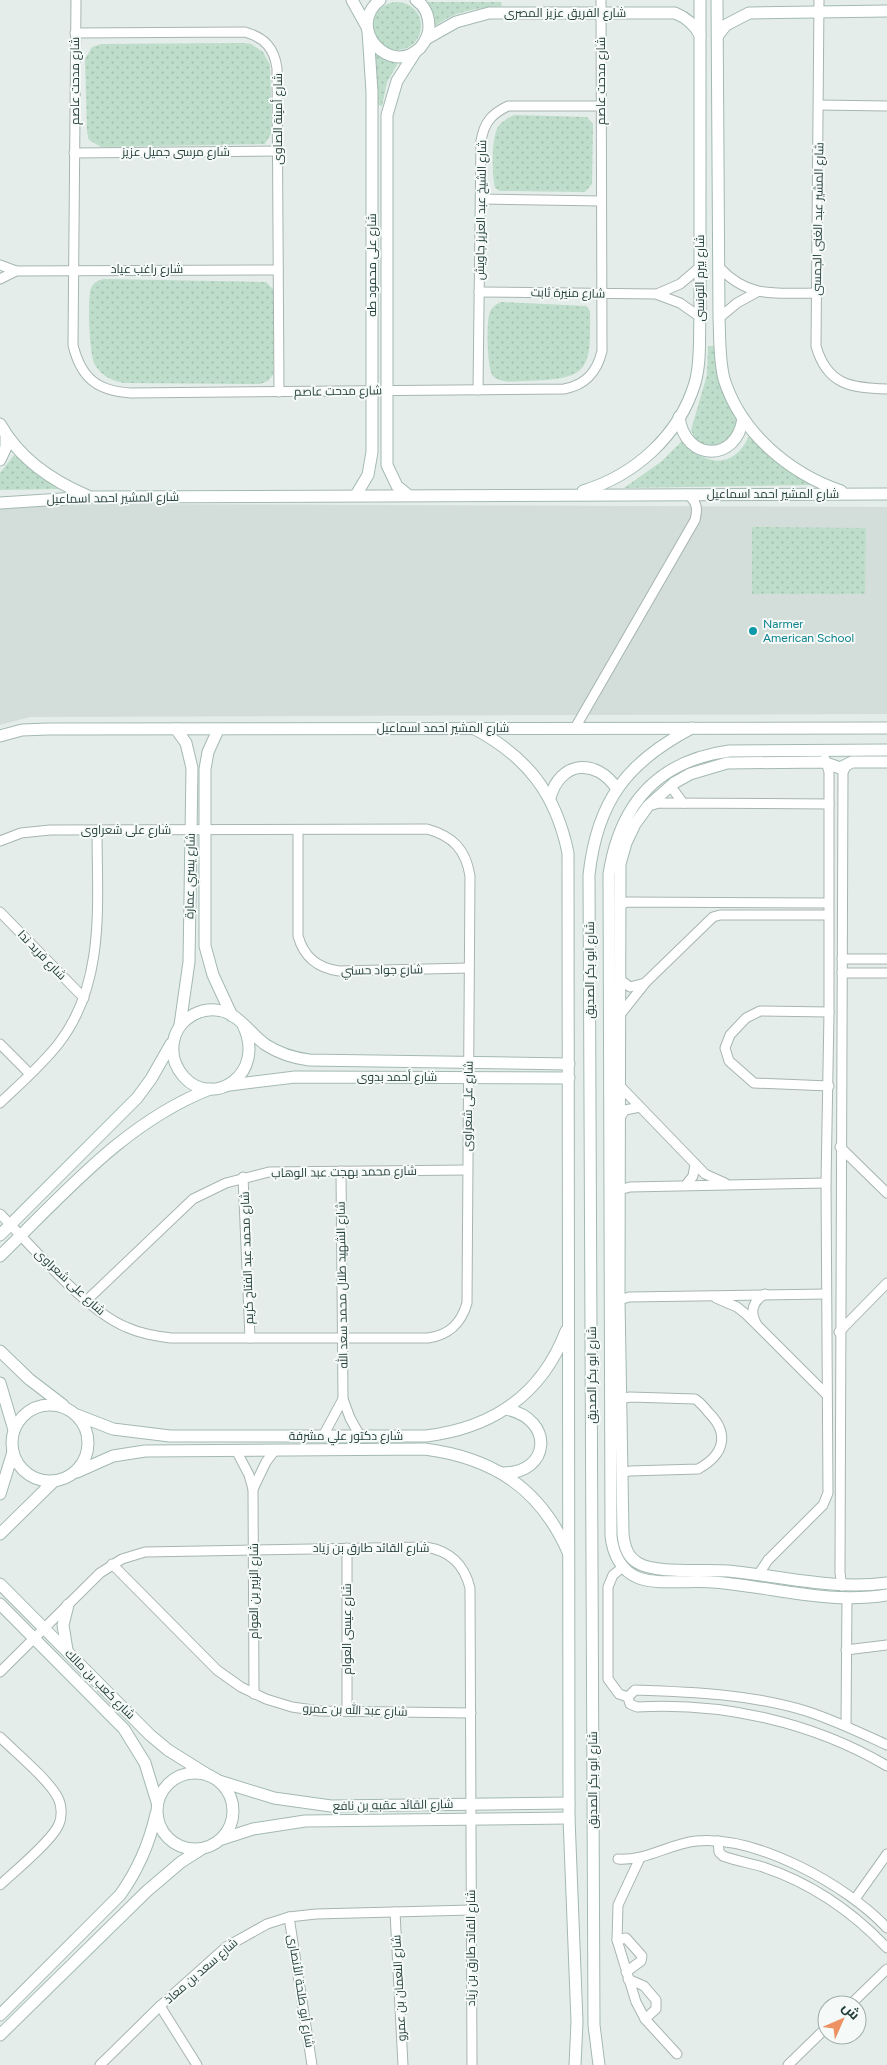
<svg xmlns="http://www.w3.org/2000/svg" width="887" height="2065" font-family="Figtree,Cairo,sans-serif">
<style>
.built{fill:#d3ddd9}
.grass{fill:url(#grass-dots)}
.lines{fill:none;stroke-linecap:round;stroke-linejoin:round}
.street-casing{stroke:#a7b5b2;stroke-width:11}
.secondary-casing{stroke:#a3b9b3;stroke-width:13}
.street{stroke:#fff;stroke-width:9}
.secondary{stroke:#fff;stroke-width:11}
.culture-dot{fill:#0f9aa8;stroke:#f5faf8;stroke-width:2}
.labels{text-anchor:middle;stroke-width:4;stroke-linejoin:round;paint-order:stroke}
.street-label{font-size:12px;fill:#243f3a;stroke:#f5faf8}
.culture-label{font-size:12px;fill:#0d838f;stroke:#f5faf8;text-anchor:start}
</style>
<defs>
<pattern id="grass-dots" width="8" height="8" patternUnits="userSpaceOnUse" patternTransform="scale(1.25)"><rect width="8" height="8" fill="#beddca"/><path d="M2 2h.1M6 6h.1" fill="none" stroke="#a3bfae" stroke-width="1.8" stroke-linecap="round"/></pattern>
</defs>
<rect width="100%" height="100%" fill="#e5edea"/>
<!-- built -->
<polygon class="built" points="48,501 121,504 887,507 887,714 30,717 0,725 0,507"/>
<!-- grass -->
<g class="grass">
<path d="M426,2H501L502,6C477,8 454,11 434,27Z"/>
<circle cx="397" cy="26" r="24"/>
<polygon points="244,43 251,44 263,52 270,65 272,132 265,144 101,147 89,140 87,132 85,59 92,47 101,44"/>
<polygon points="376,55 392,61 399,61 387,82 382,106 377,105"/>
<path d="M514,115L587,117L593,124L592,184L585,192L500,191L495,188C492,176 491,138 498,127C502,121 508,118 514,115Z"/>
<path d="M104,279L266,282L275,291L273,375L268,381L260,384L124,383C112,381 102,376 95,365C89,355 87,298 91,288C94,282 98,280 104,279Z"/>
<path d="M501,302L586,306L590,311C591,372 589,379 526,381C516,381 501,384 493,376C487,370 486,320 490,312C492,307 496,304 501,302Z"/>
<polygon points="708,346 715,346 721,388 736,419 736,426 728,443 707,448 696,441 691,430 707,375"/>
<path d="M749,436L782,466L813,485L624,488L662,461L682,441C704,465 733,471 749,436Z"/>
<polygon points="14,455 58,489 0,490 0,473"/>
<polygon points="752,527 866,528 865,594 752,594"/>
</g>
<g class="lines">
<defs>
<g id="street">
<path d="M76,0L73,345C81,378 97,391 131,393L564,389C586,385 597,372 602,351L601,0"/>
<path d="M819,0L816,346C827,385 851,388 887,389"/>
<path d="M75,33L245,32C265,38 274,48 277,68L279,392"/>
<polyline points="819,105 887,106"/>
<polyline points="74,153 278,151"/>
<polyline points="481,199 601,201"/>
<polyline points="0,265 16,271 278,270"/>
<path d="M720,268C749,299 777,293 817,293"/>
<polyline points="0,279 16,271"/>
<polyline points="479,292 656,294 680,303 700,317"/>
<polyline points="657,294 680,284 700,267"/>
<polyline points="719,318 737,303 757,292"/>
<path d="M478,390L481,141C484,123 491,114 508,106H601"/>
<path d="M575,728L695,520C698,508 697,503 688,494"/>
<polyline points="674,783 672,788 683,803"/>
<polyline points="649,806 659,803 829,804"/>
<path d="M298,830V936C304,957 317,968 339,971L469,968"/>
<path d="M0,841L21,833L50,830L427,829C453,836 466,850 470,876L467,1303C461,1324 449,1335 428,1338H171C156,1336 141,1334 126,1327C85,1310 33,1247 0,1214"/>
<polyline points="619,905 627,902 828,903"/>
<polyline points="0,912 84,998"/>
<polyline points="842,959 887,959"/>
<polyline points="842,973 887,973"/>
<polyline points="619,975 622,981 630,987 645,983"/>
<polyline points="619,1016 646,982 713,917 720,915 828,915"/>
<polyline points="0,1044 30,1074"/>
<polyline points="619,1085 705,1174 725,1183"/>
<polyline points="829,1086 754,1083 729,1061 725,1048 730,1035 746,1018 760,1011 829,1012"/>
<path d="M0,1103C20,1084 42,1065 59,1043C106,982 97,903 97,830"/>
<polyline points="619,1119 625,1110 640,1107"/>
<polyline points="840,1147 887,1193"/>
<polyline points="341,1171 343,1399 350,1418 360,1436"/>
<polyline points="243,1177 250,1338"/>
<polyline points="686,1185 693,1176 695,1164"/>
<polyline points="619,1190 630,1187 826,1183"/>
<polyline points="716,1298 737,1307 747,1315 826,1394"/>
<polyline points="619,1300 629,1297 826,1294"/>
<polyline points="86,1301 193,1199 226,1183 269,1172 467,1170"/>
<path d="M756,1323C749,1311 754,1300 765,1294"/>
<polyline points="839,1332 887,1283"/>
<path d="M620,1399L630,1397L695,1399C700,1402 705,1408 709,1413C730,1434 724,1455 698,1469L630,1471L622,1473"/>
<polyline points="323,1436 343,1399"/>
<polyline points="236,1450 249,1475 253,1489 254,1694"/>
<polyline points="253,1489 266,1462 275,1450"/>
<polyline points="112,1564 217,1670 241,1687 266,1699 292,1707 320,1711 471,1713"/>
<polyline points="623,1567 613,1575 608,1587 608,1679 619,1694 628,1697"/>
<polyline points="758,1575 768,1560 823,1505 828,1493 826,1183 829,1012 829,772 825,759"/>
<polyline points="842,1586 840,1573 843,772 848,763"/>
<polyline points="846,1650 887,1645"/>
<path d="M0,1672L100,1573L122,1559L145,1552L426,1547C450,1551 464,1564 470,1588L472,2065"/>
<path d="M628,1697L630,1704L637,1707C722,1702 813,1722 887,1766"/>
<path d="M628,1697L635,1690C693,1692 750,1694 806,1711C834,1720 861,1733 887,1745"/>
<polyline points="347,1711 347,1548"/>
<polyline points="846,1725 847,1598"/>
<path d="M0,1737C15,1752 49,1780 58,1798C62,1806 62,1817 59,1824C53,1840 14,1872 0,1885"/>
<path d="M718,1841L719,1852L723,1856C736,1861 750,1863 763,1867C811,1883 853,1912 887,1948"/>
<polyline points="640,1858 618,1905 617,1940 636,2002 645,2019 677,2054"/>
<path d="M618,1859C646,1861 669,1844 696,1841C756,1835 847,1885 887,1928"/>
<polyline points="855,1899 887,1854"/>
<polyline points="395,1912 403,2065"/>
<polyline points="289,1917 312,2065"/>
<polyline points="617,1940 626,1938 642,1956 641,1961 626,1972"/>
<polyline points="628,1979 644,1986 656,2000 656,2009 645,2019"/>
<polyline points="850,2005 887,1969"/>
<polyline points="160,2006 197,2065"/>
<polyline points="100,2065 160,2006 226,1947 267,1924 289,1917 316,1914 471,1910"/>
<polyline points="788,2065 827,2027"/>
</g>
<g id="secondary">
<polyline points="352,0 367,27"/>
<path d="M380,0C345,28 390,77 420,48C425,42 429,35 429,27C429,16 425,6 416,0"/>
<path d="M717,0L719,318C720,339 719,359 724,379C741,433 789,473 841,491"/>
<polyline points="718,35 726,25 749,13 887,11"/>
<path d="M426,39L456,22L489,13H675C687,18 694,24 700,35"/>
<path d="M679,417C685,462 737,463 743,418"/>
<path d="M0,424C19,458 52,481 88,496"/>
<polyline points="0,460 6,447 6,434"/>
<path d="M583,491C635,475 679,436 695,383C701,362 699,339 700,317V0"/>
<polyline points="356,495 368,475 372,452 372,92 368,31"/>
<polyline points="408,495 397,486 387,465 387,115 397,81 416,51"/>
<polyline points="0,503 92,497 887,494"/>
<path d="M473,728C527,756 556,794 568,853L569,1818L577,2022L575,2065"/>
<polyline points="176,729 186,743 192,768 189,962 180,1025"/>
<polyline points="218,730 208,752 205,769 205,946 213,975 232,1016"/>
<polyline points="0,736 22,730 48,729 887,728"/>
<path d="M887,750L729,751C657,761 620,804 609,874L611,1536C613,1554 621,1571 639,1578C658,1585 690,1580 712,1582C770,1586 828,1605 887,1595"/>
<path d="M887,762H852L840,768L823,762L727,763L690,774L674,783L648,806L635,824L626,843L620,864L619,1300L623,1534C624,1546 627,1557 638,1563C655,1574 706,1569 728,1571C782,1576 832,1590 887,1583"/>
<path d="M550,798C560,761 596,757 617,789"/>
<path d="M243,1025C267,1074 213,1109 184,1077C176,1068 172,1057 173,1046C175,1017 207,1001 232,1015C245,1023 254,1037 266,1045C280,1054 294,1058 309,1060L569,1064"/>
<polyline points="230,1085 295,1077 569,1078"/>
<polyline points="0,1235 137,1098 151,1079 171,1044"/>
<path d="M0,1256C65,1193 125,1122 210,1089"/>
<polyline points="0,1351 29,1379 63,1405"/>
<polyline points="0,1383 14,1430"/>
<circle cx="50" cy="1443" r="38"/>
<path d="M77,1415L113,1429L170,1436H426C493,1428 542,1394 566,1331"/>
<path d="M77,1472L113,1456L145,1451L425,1449C493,1458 540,1488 568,1552"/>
<path d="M502,1473C551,1474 555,1419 506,1409"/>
<polyline points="0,1494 13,1452"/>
<polyline points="0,1534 53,1482"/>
<polyline points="0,1584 150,1735 168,1750 208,1775"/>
<polyline points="0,1604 124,1729 145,1763 157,1802"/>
<polyline points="67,1650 63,1625 68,1605"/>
<circle cx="195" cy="1811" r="38"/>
<polyline points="219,1781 274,1798 331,1806 569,1803"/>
<polyline points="222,1839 253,1829 305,1821 569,1818"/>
<path d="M0,2015L120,1895C138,1870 149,1845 156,1814"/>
<polyline points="0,2035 147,1891 181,1862 200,1850"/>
<path d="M599,2065L594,2025L589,875C597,801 627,762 692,728"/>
</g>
</defs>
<!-- street casing -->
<use href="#street" class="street-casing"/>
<!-- secondary casing -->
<use href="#secondary" class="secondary-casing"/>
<!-- street -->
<use href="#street" class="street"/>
<!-- secondary -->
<use href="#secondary" class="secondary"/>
</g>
<!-- markers -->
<circle class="culture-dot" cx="753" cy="631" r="5"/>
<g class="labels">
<!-- street labels -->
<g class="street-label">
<text x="565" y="17">شارع الفريق عزيز المصرى</text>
<text transform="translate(75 81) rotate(-90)" y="4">شارع مدحت عاصم</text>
<text transform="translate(601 81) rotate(-90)" y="4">شارع مدحت عاصم</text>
<text transform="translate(278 119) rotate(-90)" y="4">شارع أمينة الصاوى</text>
<text x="176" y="156">شارع مرسى جميل عزيز</text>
<text transform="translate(481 210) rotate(-89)" y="4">شارع الشيخ عبد العزيز جاويش</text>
<text transform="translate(818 219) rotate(-89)" y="4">شارع المشير عبد الغنى الجمسى</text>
<text transform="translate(372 265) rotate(-90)" y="4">شارع على محمود طه</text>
<text x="147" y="273">شارع راغب عياد</text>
<text transform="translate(700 278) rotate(-90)" y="4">شارع بيرم التونسى</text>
<text transform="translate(568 293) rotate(1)" y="4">شارع منيرة ثابت</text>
<text transform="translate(338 391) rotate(-1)" y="4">شارع مدحت عاصم</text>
<text x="773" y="498">شارع المشير احمد اسماعيل</text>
<text transform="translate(113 498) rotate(-1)" y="4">شارع المشير احمد اسماعيل</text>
<text x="443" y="732">شارع المشير احمد اسماعيل</text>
<text x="126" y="834">شارع على شعراوى</text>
<text transform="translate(190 876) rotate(-89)" y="4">شارع يسري عمارة</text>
<text transform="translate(42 955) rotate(46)" y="4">شارع فريد ندا</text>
<text transform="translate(382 970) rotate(-1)" y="4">شارع جواد حسني</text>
<text transform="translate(590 970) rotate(-90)" y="4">شارع ابو بكر الصديق</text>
<text x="397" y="1081">شارع أحمد بدوى</text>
<text transform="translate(468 1106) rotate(-89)" y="4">شارع على شعراوى</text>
<text transform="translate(344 1172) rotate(-1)" y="4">شارع محمد بهجت عبد الوهاب</text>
<text transform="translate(247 1258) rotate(-92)" y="4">شارع محمد عبد الفتاح كريم</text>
<text transform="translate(70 1282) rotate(43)" y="4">شارع على شعراوى</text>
<text transform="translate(342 1285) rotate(-91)" y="4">شارع الشهيد طلال محمد سعد الله</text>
<text transform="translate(592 1375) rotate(-90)" y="4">شارع ابو بكر الصديق</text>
<text x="346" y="1440">شارع دكتور علي مشرفة</text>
<text x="371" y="1552">شارع القائد طارق بن زياد</text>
<text transform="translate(254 1591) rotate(-90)" y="4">شارع الزبير بن العوام</text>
<text transform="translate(347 1629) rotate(-90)" y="4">شارع عيسى العوام</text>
<text transform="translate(100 1684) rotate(45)" y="4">شارع كعب بن مالك</text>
<text transform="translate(355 1710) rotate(2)" y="4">شارع عبد الله بن عمرو</text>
<text transform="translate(593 1780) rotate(-90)" y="4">شارع ابو بكر الصديق</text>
<text transform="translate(393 1805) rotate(-1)" y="4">شارع القائد عقبه بن نافع</text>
<text transform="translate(471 1948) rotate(-90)" y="4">شارع القائد طارق بن زياد</text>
<text transform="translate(201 1971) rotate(-41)" y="4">شارع سعد بن معاذ</text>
<text transform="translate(399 1988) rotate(-93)" y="4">شارع النعمان بن عمرو</text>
<text transform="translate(301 1991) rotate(81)" y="4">شارع أبو طلحة الأنصارى</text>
</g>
<!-- culture labels -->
<g class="culture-label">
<text x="763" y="628">Narmer<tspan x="763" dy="14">American School</tspan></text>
</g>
</g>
<!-- north arrow -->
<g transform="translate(842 2020) rotate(45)"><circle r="24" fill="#f5faf8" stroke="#a1afac"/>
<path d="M0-4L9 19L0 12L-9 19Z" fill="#ed9263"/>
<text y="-8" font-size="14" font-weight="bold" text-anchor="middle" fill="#243f3a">ش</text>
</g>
</svg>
